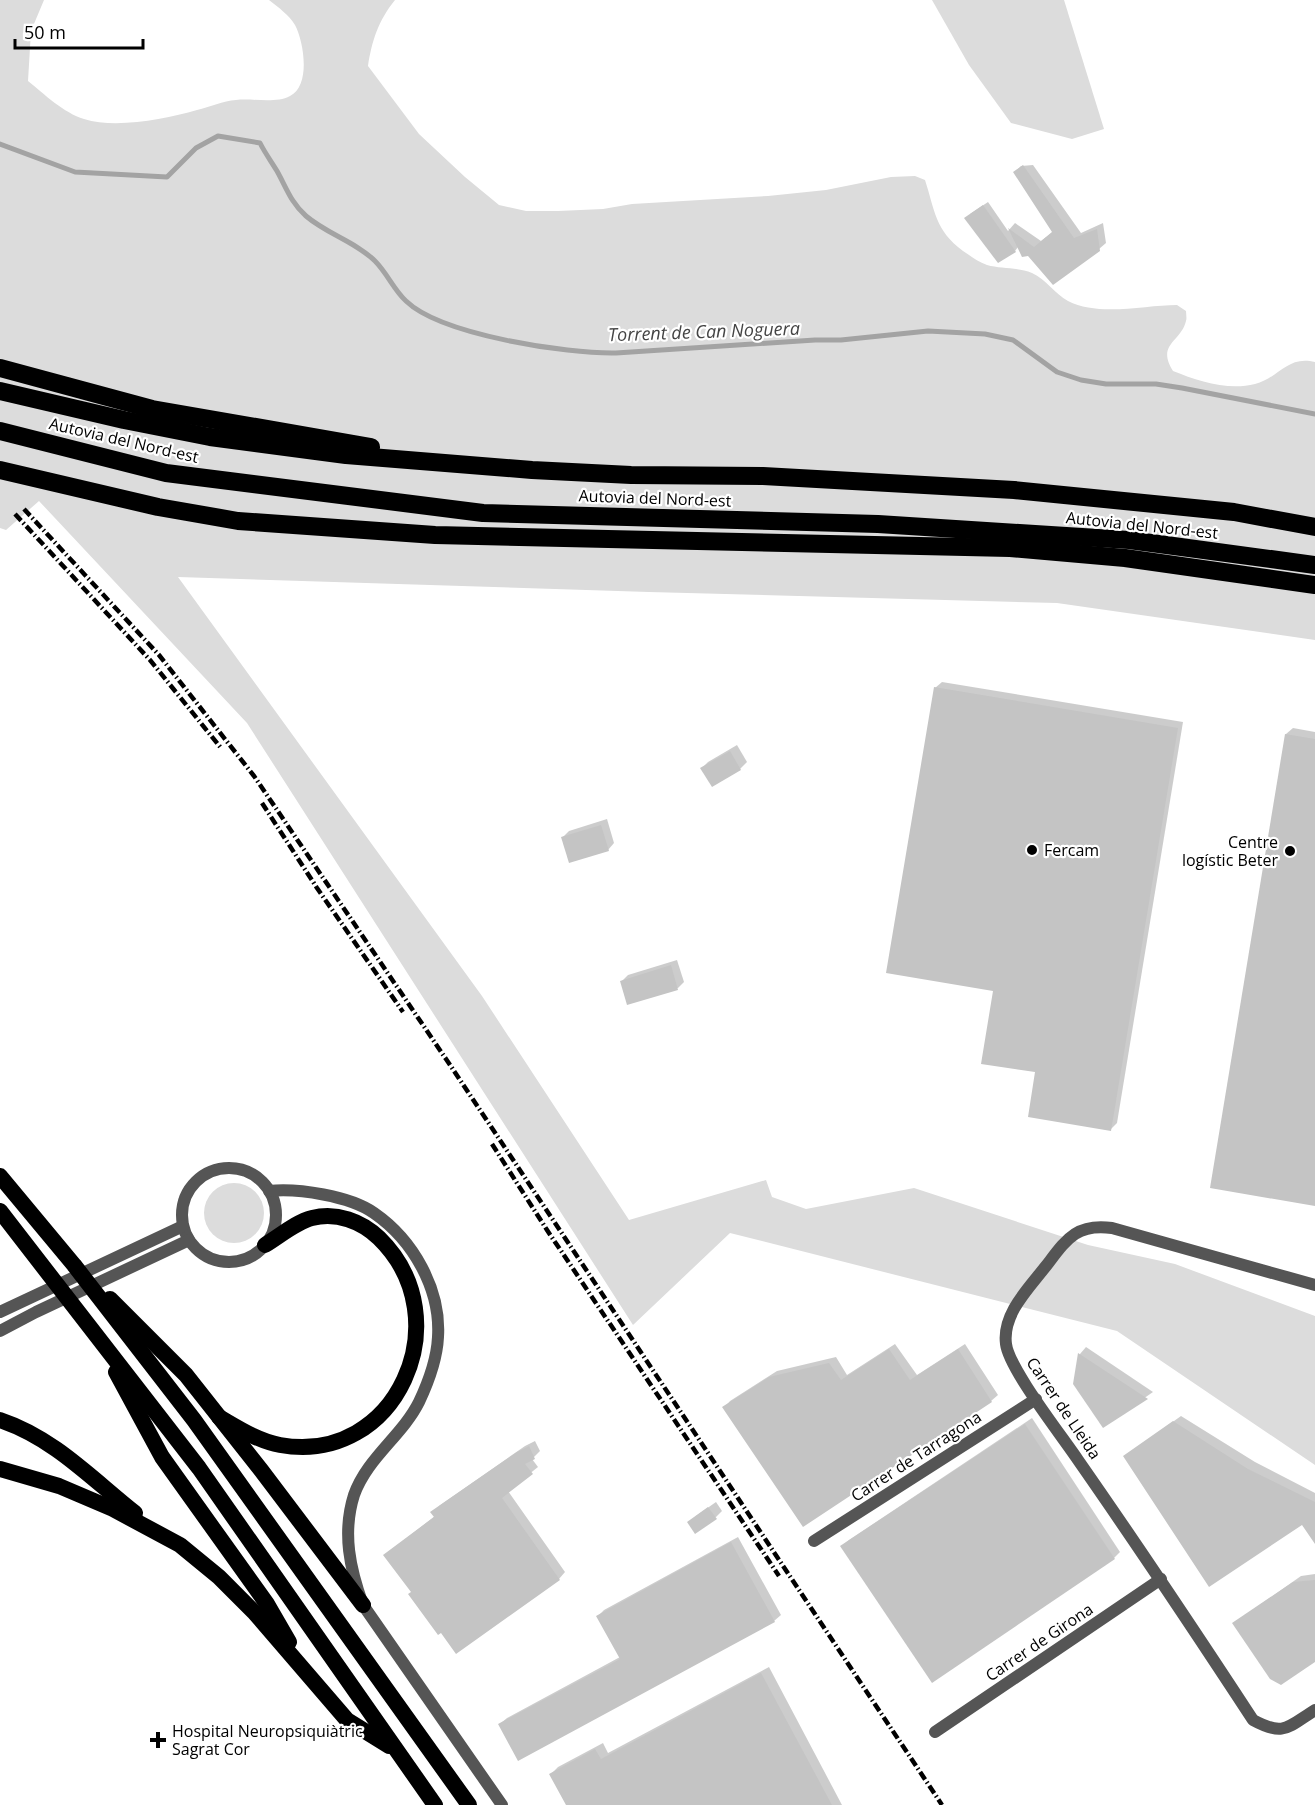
<svg xmlns="http://www.w3.org/2000/svg" width="1315" height="1805" font-family="'Open Sans',sans-serif">
<style>
.green{fill:#dcdcdc}
.shadow{fill:#0003}
.lines{fill:none;stroke-linecap:round;stroke-linejoin:round}
.stream{stroke:#a3a3a3;stroke-width:5}
.building{fill:#c4c4c4}
.minor{stroke:#555;stroke-width:12}
.trunk{stroke:#000;stroke-width:16}
.motorway{stroke:#000;stroke-width:18}
.rail{stroke:#000;stroke-width:4.5;stroke-dasharray:9 3 1.5 3;stroke-linecap:butt}
.poi-dot{fill:#000;stroke:#fff;stroke-width:2}
.labels{text-anchor:middle;stroke-width:4.5;stroke-linejoin:round;paint-order:stroke}
.street-label{font-size:16px;fill:#000;stroke:#fff}
.poi-label{font-size:16px;fill:#000;stroke:#fff;text-anchor:start}
.water-label{font-size:18px;font-style:italic;fill:#444;stroke:#fff}
</style>
<rect width="100%" height="100%" fill="#fff"/>
<!-- green -->
<g class="green">
<path d="M0,0H44L31,31L28,81C44,94 64,113 84,119C116,129 165,119 197,110C210,107 223,101 236,100C253,98 275,104 290,96C311,86 304,42 295,25C289,15 278,7 269,0H395C378,21 372,41 368,66L419,134L465,177L499,205L526,211H558L603,209L632,204L768,196L826,190L891,177L915,176L925,180C935,211 935,230 963,251C971,256 978,262 987,265C1001,269 1018,267 1032,273C1046,279 1055,294 1068,301C1099,317 1145,305 1177,305L1186,311C1186,314 1187,318 1186,321C1181,342 1156,344 1173,371C1198,381 1228,391 1255,384C1279,378 1287,355 1315,362V640L1057,603L649,592L178,577L482,996L629,1220L766,1180L772,1197L806,1209L914,1188L1088,1245L1175,1264L1315,1316V1465L1117,1331L730,1233L633,1325L247,723L39,501L6,530L0,528Z"/>
<polygon points="932,0 1064,0 1104,129 1072,139 1011,123 969,65"/>
<circle cx="234" cy="1213" r="30"/>
</g>
<!-- shadow -->
<g class="shadow">
<polygon points="1033,165 1081,233 1103,223 1106,243 1099,249 1029,254 1018,247 1015,251 970,214 988,202 1008,231 1015,223 1041,241 1054,231 1015,172 1021,166"/>
<polygon points="942,682 1183,722 1117,1123 1111,1129 1037,1071 995,989 935,688"/>
<polygon points="1293,728 1315,732 1315,1204 1286,734"/>
<polygon points="737,745 747,762 740,769 713,785 702,768 708,762"/>
<polygon points="607,819 614,843 608,850 563,837 569,831"/>
<polygon points="677,960 684,982 678,988 628,1003 622,981 628,975"/>
<polygon points="895,1344 917,1375 965,1344 998,1395 991,1401 724,1408 730,1401 777,1371 836,1357 847,1375"/>
<polygon points="1086,1347 1153,1392 1104,1426 1074,1384 1080,1354"/>
<polygon points="1181,1416 1255,1462 1315,1493 1315,1541 1302,1523 1125,1456"/>
<polygon points="1032,1418 1120,1552 1114,1558 842,1546 849,1540"/>
<polygon points="535,1441 540,1451 532,1459 538,1467 508,1491 565,1572 559,1579 412,1592 385,1555 435,1516 439,1506 525,1446"/>
<polygon points="716,1502 722,1511 716,1517 696,1516"/>
<polygon points="738,1537 781,1615 774,1621 500,1724 507,1718 620,1657 598,1616 604,1610"/>
<polygon points="1315,1574 1315,1660 1234,1623 1301,1576"/>
<polygon points="769,1667 842,1805 568,1805 551,1774 558,1767 603,1743 608,1753"/>
</g>
<g class="lines">
<!-- stream -->
<path class="stream" d="M0,144L75,172L167,177L196,148L218,136L260,143C265,153 271,161 277,171C286,187 291,203 306,216C327,234 356,242 375,261C387,273 394,290 406,301C441,335 567,354 616,353L815,340H841L928,331L985,334L1013,340L1057,372L1081,380L1106,384H1156L1182,388L1315,414"/>
</g>
<!-- building -->
<g class="building">
<polygon points="1023,165 1074,238 1097,229 1100,251 1053,285 1028,256 1022,257 1008,228 1034,247 1052,232 1013,172"/>
<polygon points="983,205 1016,252 998,263 964,218"/>
<polygon points="934,687 1178,728 1111,1131 1028,1117 1035,1072 981,1064 993,991 886,973"/>
<polygon points="1285,734 1315,739 1315,1206 1210,1188"/>
<polygon points="730,751 741,770 712,787 700,768"/>
<polygon points="601,825 609,851 569,863 561,837"/>
<polygon points="671,965 678,990 627,1005 620,981"/>
<polygon points="889,1349 910,1380 958,1349 992,1402 803,1527 722,1407 769,1377 829,1363 841,1380"/>
<polygon points="1078,1353 1148,1399 1103,1428 1073,1384"/>
<polygon points="1173,1421 1248,1469 1315,1502 1315,1544 1302,1525 1209,1587 1123,1456"/>
<polygon points="1025,1424 1115,1559 932,1683 840,1546"/>
<polygon points="529,1446 535,1459 525,1464 533,1474 502,1498 560,1580 456,1654 441,1633 438,1635 408,1594 411,1592 383,1555 434,1517 430,1512 517,1452"/>
<polygon points="708,1507 717,1519 695,1534 687,1522"/>
<polygon points="731,1542 775,1622 518,1761 498,1724 620,1659 596,1616"/>
<polygon points="1315,1580 1315,1662 1281,1685 1270,1679 1232,1623 1293,1582"/>
<polygon points="761,1673 832,1805 566,1805 549,1774 595,1749 601,1759"/>
</g>
<g class="lines">
<!-- minor -->
<g class="minor">
<circle cx="229" cy="1215" r="47"/>
<path d="M269,1191C298,1188 350,1196 374,1213C413,1240 441,1289 438,1337C437,1358 428,1383 419,1402C402,1436 367,1458 354,1495C342,1533 350,1569 363,1605L502,1805"/>
<path d="M1315,1285L1112,1228C1076,1223 1066,1240 1046,1266C1029,1288 1002,1314 1006,1344C1009,1369 1062,1436 1078,1460C1138,1546 1196,1633 1253,1720C1284,1737 1288,1727 1315,1710"/>
<polyline points="0,1312 183,1226"/>
<polyline points="0,1331 36,1312 189,1240"/>
<polyline points="814,1541 1036,1399"/>
<polyline points="935,1732 1161,1579"/>
</g>
<!-- trunk -->
<g class="trunk">
<polyline points="0,1176 74,1265 194,1420 469,1805"/>
<polyline points="0,1211 199,1468 435,1805"/>
<polyline points="110,1299 186,1375 261,1470 363,1605"/>
<polyline points="116,1372 162,1457 267,1604 289,1642"/>
<path d="M219,1417C238,1428 258,1441 280,1445C396,1466 462,1319 379,1238C361,1221 337,1212 312,1218C296,1222 280,1236 265,1245"/>
<path d="M0,1420C54,1438 92,1479 135,1513"/>
<polyline points="0,1469 59,1486 113,1509 180,1545 219,1577 254,1612 347,1720 389,1746"/>
</g>
<!-- motorway -->
<g class="motorway">
<polyline points="0,368 152,409 371,447"/>
<polyline points="0,391 124,420 210,437 346,455 532,470 631,475 763,476 1014,490 1234,512 1315,527"/>
<polyline points="0,431 166,473 483,513 878,524 1129,540 1315,565"/>
<polyline points="0,470 158,507 238,521 435,535 1010,548 1125,558 1315,585"/>
</g>
<!-- rail -->
<g class="rail">
<polyline points="24,509 159,655 254,776 446,1059 942,1805"/>
<polyline points="15,514 150,660 221,748"/>
<polyline points="262,803 317,888 403,1012"/>
<polyline points="492,1144 547,1230 779,1576"/>
</g>
</g>
<!-- markers -->
<g class="poi-dot">
<circle cx="1032" cy="850" r="6"/>
<circle cx="1290" cy="851" r="6"/>
<path d="M155 1731h6v6h6v6h-6v6h-6v-6h-6v-6h6z"/>
</g>
<g class="labels">
<!-- street labels -->
<g class="street-label">
<text transform="translate(124 440) rotate(13)" y="6">Autovia del Nord-est</text>
<text transform="translate(655 498) rotate(2)" y="6">Autovia del Nord-est</text>
<text transform="translate(1142 525) rotate(6)" y="6">Autovia del Nord-est</text>
<text transform="translate(1064 1408) rotate(56)" y="6">Carrer de Lleida</text>
<text transform="translate(916 1456) rotate(-33)" y="6">Carrer de Tarragona</text>
<text transform="translate(1039 1642) rotate(-34)" y="6">Carrer de Girona</text>
</g>
<!-- poi labels -->
<g class="poi-label">
<text x="1278" y="848" text-anchor="end">Centre<tspan x="1278" dy="18">logístic Beter</tspan></text>
<text x="1044" y="856">Fercam</text>
<text x="172" y="1737">Hospital Neuropsiquiàtric<tspan x="172" dy="18">Sagrat Cor</tspan></text>
</g>
<!-- water labels -->
<g class="water-label">
<text transform="translate(704 332) rotate(-2)" y="6">Torrent de Can Noguera</text>
</g>
</g>
<!-- scale -->
<path d="M15 39v9h128v-9" fill="none" stroke="#000000" stroke-width="3"/>
<text x="24" y="39" font-size="18" fill="#000000" stroke="#ffffff" stroke-width="4.5" paint-order="stroke">50 m</text>
</svg>
